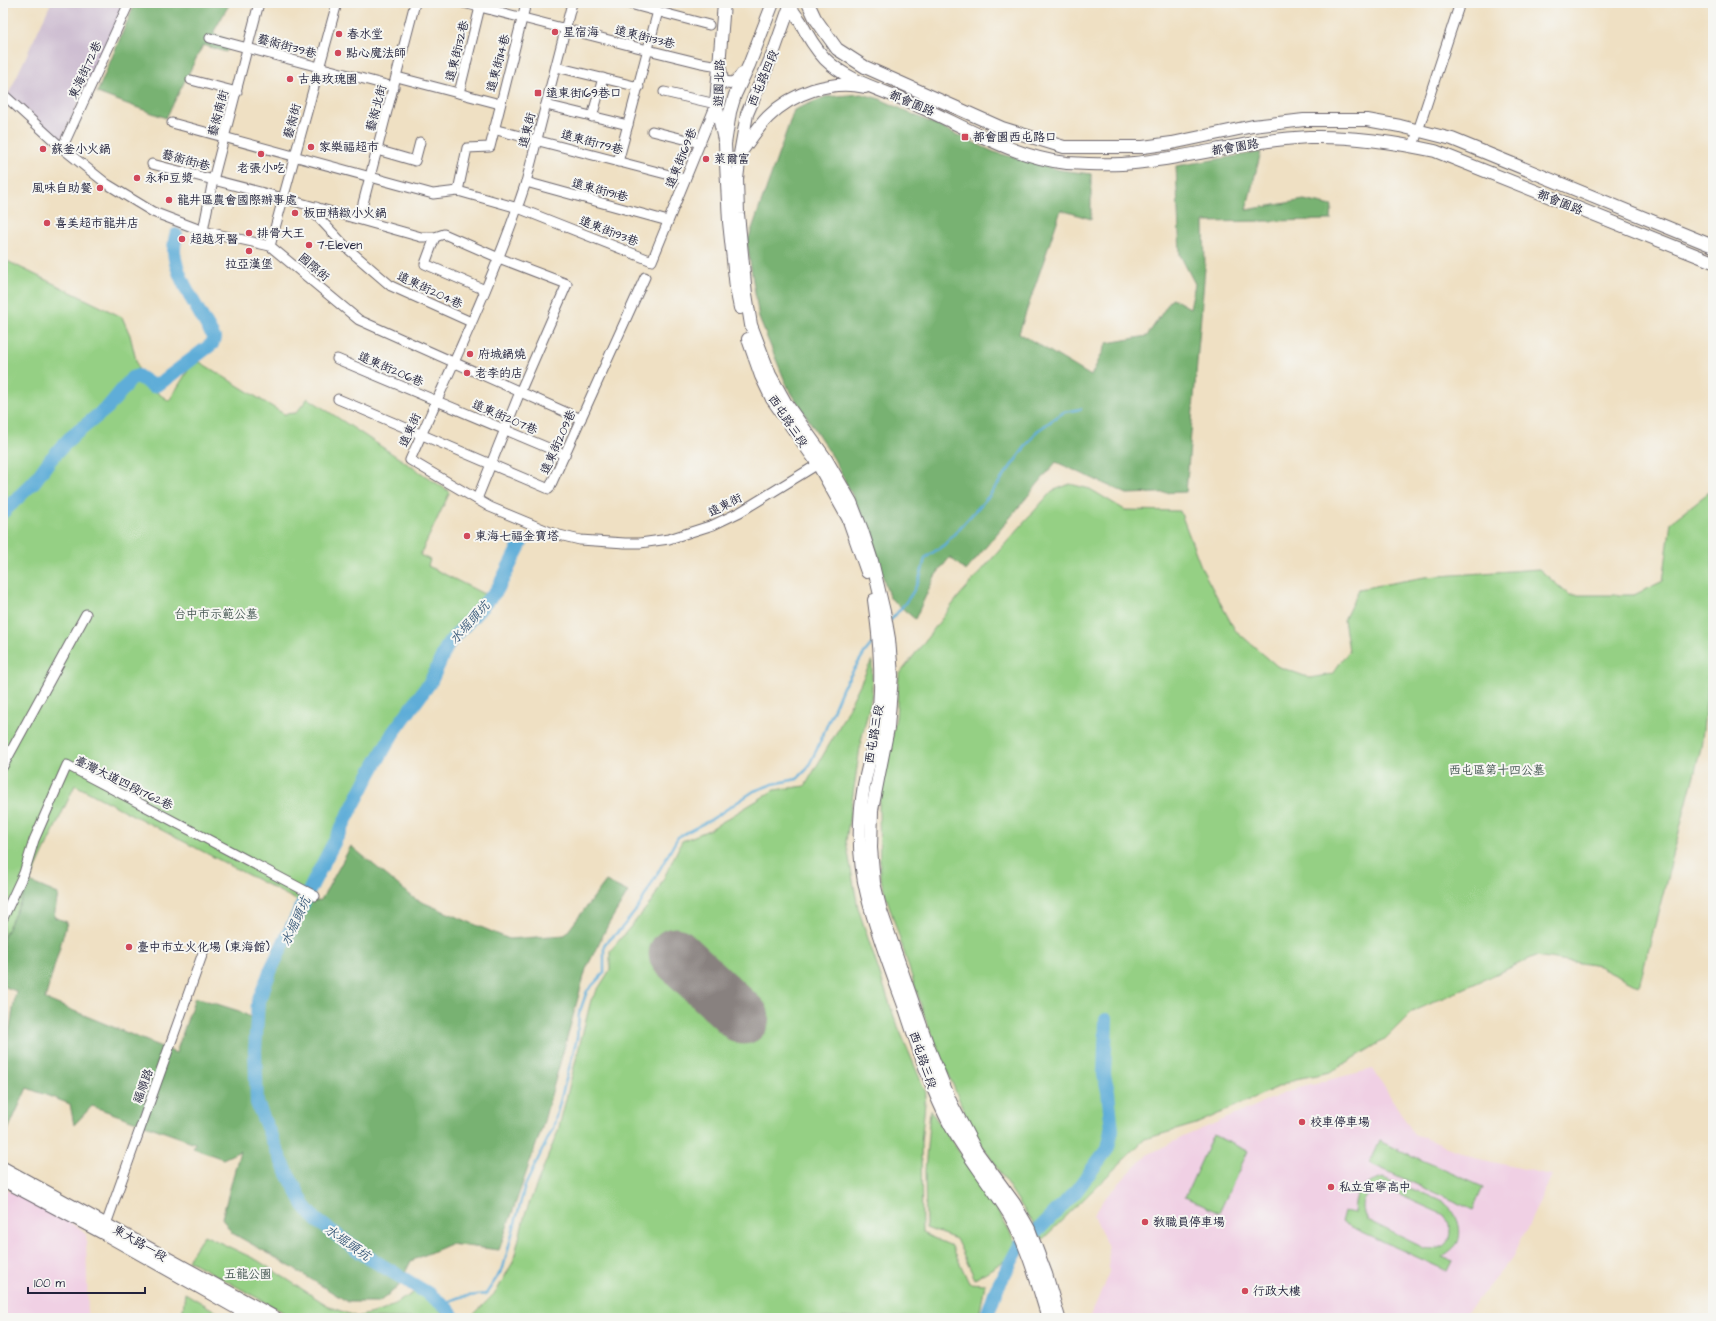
<svg xmlns="http://www.w3.org/2000/svg" width="1716" height="1321" font-family="'Architects Daughter','LXGW WenKai TC',sans-serif">
<style>
.built{fill:#f0d0e4}
.industrial{fill:#cebed1}
.green{fill:#95d084;stroke:#5c7960;fill-rule:evenodd}
.forest{fill:#78b272;stroke:#4d6a56}
.lines{fill:none;stroke-linecap:round;stroke-linejoin:round}
.stream{stroke:#5eadd8;stroke-width:2.5}
.river{stroke:#5eadd8;stroke-width:14}
.runway{stroke:#88817f;stroke-width:53}
.street-casing{stroke:#6a646b;stroke-width:11}
.secondary-casing{stroke:#6a646b;stroke-width:14}
.street{stroke:#fff;stroke-width:9}
.secondary{stroke:#fff;stroke-width:12}
.poi-dot{fill:#d1495b;stroke:#f6f6f2;stroke-width:1.5}
.labels{text-anchor:middle;stroke-width:4;stroke-linejoin:round;paint-order:stroke}
.poi-label{font-size:12px;fill:#22223b;stroke:#f6f6f2;text-anchor:start}
.street-label{font-size:12px;fill:#22223b;stroke:#f6f6f2}
.park-label{font-size:12px;fill:#445651;stroke:#f6f6f2}
.water-label{font-size:13px;font-style:italic;fill:#3a5a7a;stroke:#f6f6f2}
</style>
<rect width="100%" height="100%" fill="#f6f6f2"/>
<filter id="ink" filterUnits="userSpaceOnUse"><feTurbulence type="fractalNoise" baseFrequency=".025" numOctaves="2"/><feDisplacementMap in="SourceGraphic" scale="8" xChannelSelector="R" yChannelSelector="G"/><feConvolveMatrix kernelMatrix="1 2 1 2 8 2 1 2 1" color-interpolation-filters="sRGB"/></filter>
<filter id="wash" filterUnits="userSpaceOnUse"><feTurbulence type="fractalNoise" baseFrequency=".012" numOctaves="4" result="noise"/><feDisplacementMap in="SourceGraphic" scale="16" xChannelSelector="R" yChannelSelector="G"/><feGaussianBlur stdDeviation="0.9" result="paint"/><feColorMatrix in="noise" values="0 0 0 0 0 0 0 0 0 0 0 0 0 0 0 0 0 1.4 0 .05"/><feComposite in="paint" operator="in"/></filter>
<g filter="url(#wash)">
<rect width="100%" height="100%" fill="#efe0c3"/>
<!-- built -->
<g class="built">
<polygon points="1373,1069 1414,1134 1475,1158 1552,1175 1515,1254 1463,1318 1090,1318 1109,1272 1108,1247 1094,1215 1103,1200 1145,1156 1183,1137 1299,1087"/>
<polygon points="3,1188 59,1214 86,1234 88,1318 3,1318"/>
</g>
<!-- industrial -->
<polygon class="industrial" points="51,3 126,3 61,140 8,95"/>
<!-- green -->
<g class="green">
<polygon points="3,259 122,317 130,335 141,381 169,401 195,359 284,414 296,413 308,398 450,492 420,555 430,560 428,566 488,596 446,643 429,680 391,732 365,778 332,842 314,881 302,903 75,785 3,939"/>
<polygon points="1070,484 1090,489 1125,510 1180,511 1202,569 1235,630 1277,666 1310,678 1332,674 1349,651 1344,620 1359,589 1425,577 1539,569 1569,595 1634,595 1663,581 1671,522 1713,489 1713,653 1711,660 1701,748 1639,986 1599,966 1536,956 1412,1012 1384,1040 1331,1072 1296,1079 1196,1124 1145,1139 1043,1239 971,1128 925,1018 880,877 879,805 896,717 899,675 959,596 1052,491"/>
<polygon points="872,660 872,694 861,741 846,841 858,908 894,1017 926,1093 921,1143 922,1233 952,1246 969,1283 985,1284 980,1311 976,1318 470,1318 496,1292 513,1262 525,1214 558,1131 591,1000 610,970 610,951 653,900 682,841 709,830 774,790 805,786 836,733"/>
<path d="M930,1110C962,1155 994,1201 1020,1251L975,1279L956,1239L926,1228L925,1171Z"/>
<polygon points="1213,1135 1248,1151 1219,1213 1185,1197"/>
<polygon points="1379,1141 1483,1187 1473,1210 1369,1163"/>
<path d="M1383,1178C1402,1186 1426,1193 1444,1203C1456,1210 1463,1229 1458,1242C1455,1248 1447,1253 1442,1257L1452,1261L1447,1271L1341,1222L1344,1211L1354,1213C1355,1191 1362,1184 1383,1178ZM1384,1188L1444,1215C1457,1235 1448,1253 1424,1248L1367,1220C1358,1203 1365,1190 1384,1188Z"/>
<polygon points="204,1235 257,1260 330,1307 357,1317 384,1310 415,1292 431,1300 446,1318 294,1318 188,1260"/>
<polygon points="185,1293 227,1318 182,1318"/>
</g>
<!-- forest -->
<g class="forest">
<polygon points="135,3 230,3 213,33 232,42 226,52 203,45 166,118 97,93"/>
<polygon points="862,94 880,99 994,152 1060,170 1091,174 1091,219 1061,210 1019,333 1091,376 1107,343 1147,336 1172,298 1190,308 1195,284 1180,255 1176,166 1261,152 1246,210 1304,200 1332,206 1331,220 1204,222 1205,268 1186,492 1127,494 1056,462 966,571 950,557 935,576 915,619 889,597 869,529 834,459 787,386 759,318 747,243 794,110 825,97"/>
<polygon points="351,846 415,899 509,939 565,935 606,881 628,892 608,925 586,969 542,1128 499,1250 450,1244 411,1261 398,1287 379,1302 348,1302 273,1256 232,1233 222,1218 240,1151 223,1159 193,1148 195,1143 92,1106 74,1125 70,1104 27,1088 3,1141 3,1070 16,991 3,986 3,939 30,882 58,894 54,917 67,922 45,999 176,1053 195,997 239,1011 252,1018 257,996 274,948 302,903 321,900"/>
</g>
<g class="lines">
<!-- stream -->
<g class="stream">
<path d="M891,620C910,598 919,588 925,558L944,545L989,496L1037,431L1064,412L1081,409"/>
<polyline points="442,1304 460,1297 486,1294 503,1268 525,1186 553,1128 577,1038 579,1014 587,991 604,973 604,945 620,930 638,908 678,837 712,819 754,791 773,784 797,779 807,769 817,749 843,687 865,652 875,640"/>
</g>
<!-- river -->
<g class="river">
<path d="M3,512L34,482L50,460L69,439L108,407L132,378L138,376L153,386L159,384L212,344L214,338C202,315 175,277 174,251C174,246 175,240 176,235"/>
<polyline points="454,1318 446,1307 429,1294 366,1256 316,1220 304,1205 280,1158 257,1103 255,1051 258,1002 272,967 314,881 367,779 393,733 431,681 448,644 497,590 521,543"/>
<polyline points="986,1318 996,1290 1020,1245 1040,1228 1076,1191 1108,1148 1112,1130 1108,1091 1104,1075 1106,1020"/>
</g>
<!-- runway -->
<polyline class="runway" points="675,954 743,1018"/>
</g>
</g>
<g filter="url(#ink)">
<g class="lines">
<defs>
<g id="street">
<polyline points="463,3 480,7"/>
<path d="M572,3L526,182C495,277 451,368 410,460L490,507L555,534L580,540L625,543H640L669,539L713,525L740,512L823,461"/>
<polyline points="626,3 709,25"/>
<polyline points="210,38 394,87"/>
<polyline points="556,67 639,87"/>
<polyline points="397,77 500,104"/>
<polyline points="191,80 237,92"/>
<polyline points="459,93 480,7 648,50 701,63 719,66"/>
<polyline points="3,94 62,148 107,184 153,212 203,231 270,246 359,320 581,419"/>
<polyline points="546,105 628,125"/>
<polyline points="592,117 603,78"/>
<polyline points="172,123 433,194 458,191 518,208 652,261 716,104 664,92"/>
<polyline points="493,129 685,179"/>
<polyline points="652,131 700,143"/>
<polyline points="1413,146 1460,3"/>
<polyline points="62,148 129,3"/>
<polyline points="377,150 415,161 420,142"/>
<polyline points="618,162 658,11"/>
<polyline points="152,164 283,198 421,237 435,237 444,234 499,258 567,284 520,392 477,499"/>
<polyline points="526,182 668,221"/>
<polyline points="458,191 467,148 490,147 526,3"/>
<polyline points="316,207 316,215 347,248 391,286 471,322"/>
<polyline points="359,219 415,3"/>
<polyline points="203,231 213,180 259,3"/>
<polyline points="435,237 425,264 485,290"/>
<polyline points="270,246 337,3"/>
<polyline points="337,359 565,455"/>
<polyline points="338,399 549,489 645,277"/>
<polyline points="3,766 86,614"/>
<polyline points="3,918 24,873 34,840 67,765 315,896"/>
<polyline points="104,1230 205,947"/>
</g>
<g id="secondary">
<polyline points="724,3 716,104 724,140"/>
<path d="M789,3C791,10 796,15 800,21C807,35 815,48 825,59C845,79 875,88 900,98C955,120 1008,157 1067,163C1085,164 1117,165 1134,163C1193,157 1250,140 1309,137C1351,136 1394,142 1435,151L1713,262"/>
<polyline points="791,3 774,51 747,114 740,154 737,179 738,214 746,294 751,325 770,375 785,402 826,459 851,502 862,530 872,561 885,616 889,639 892,675 888,728 872,810 871,848 874,883 881,911 928,1046 951,1103 976,1151 1014,1203 1029,1229 1046,1274 1059,1318"/>
<polyline points="808,3 815,18 837,49 865,67 1002,128 1064,147 1143,147 1172,143 1253,126 1304,120 1367,120 1400,126 1452,139 1713,246"/>
<path d="M720,69L722,81C732,86 737,82 742,74"/>
<path d="M741,152C750,140 758,127 768,117C792,93 831,79 865,87"/>
<polyline points="740,308 736,288 729,222 725,144 730,112 735,95 749,65 773,3"/>
<polyline points="748,339 761,376 772,399 818,464 848,518 867,572"/>
<path d="M874,600C880,643 883,682 877,725C874,745 868,765 864,785C858,821 858,860 867,895C877,935 892,973 906,1011C919,1050 931,1089 950,1125C967,1156 991,1184 1009,1214C1028,1247 1037,1282 1048,1318"/>
<polyline points="3,1168 276,1318"/>
<polyline points="3,1180 103,1233 254,1318"/>
</g>
</defs>
<!-- street casing -->
<use href="#street" class="street-casing"/>
<!-- secondary casing -->
<use href="#secondary" class="secondary-casing"/>
<!-- street -->
<use href="#street" class="street"/>
<!-- secondary -->
<use href="#secondary" class="secondary"/>
</g>
</g>
<!-- markers -->
<g class="poi-dot">
<circle cx="555" cy="32" r="4"/>
<circle cx="339" cy="34" r="4"/>
<circle cx="338" cy="53" r="4"/>
<circle cx="290" cy="79" r="4"/>
<rect x="534" y="89" width="8" height="8" rx="2"/>
<rect x="961" y="133" width="8" height="8" rx="2"/>
<circle cx="311" cy="147" r="4"/>
<circle cx="43" cy="149" r="4"/>
<circle cx="261" cy="154" r="4"/>
<circle cx="706" cy="159" r="4"/>
<circle cx="137" cy="178" r="4"/>
<circle cx="100" cy="188" r="4"/>
<circle cx="169" cy="200" r="4"/>
<circle cx="295" cy="213" r="4"/>
<circle cx="47" cy="223" r="4"/>
<circle cx="249" cy="233" r="4"/>
<circle cx="182" cy="239" r="4"/>
<circle cx="309" cy="245" r="4"/>
<circle cx="249" cy="251" r="4"/>
<circle cx="470" cy="354" r="4"/>
<circle cx="467" cy="373" r="4"/>
<circle cx="467" cy="536" r="4"/>
<circle cx="129" cy="947" r="4"/>
<circle cx="1302" cy="1122" r="4"/>
<circle cx="1331" cy="1187" r="4"/>
<circle cx="1145" cy="1222" r="4"/>
<circle cx="1245" cy="1291" r="4"/>
</g>
<g class="labels">
<!-- poi labels -->
<g class="poi-label">
<text x="563" y="36">星宿海</text>
<text x="347" y="38">春水堂</text>
<text x="346" y="57">點心魔法師</text>
<text x="298" y="83">古典玫瑰園</text>
<text x="546" y="97">遠東街169巷口</text>
<text x="973" y="141">都會園西屯路口</text>
<text x="319" y="151">家樂福超市</text>
<text x="51" y="153">蘇釜小火鍋</text>
<text x="714" y="163">萊爾富</text>
<text x="261" y="172" text-anchor="middle">老張小吃</text>
<text x="145" y="182">永和豆漿</text>
<text x="92" y="192" text-anchor="end">風味自助餐</text>
<text x="177" y="204">龍井區農會國際辦事處</text>
<text x="303" y="217">板田精緻小火鍋</text>
<text x="55" y="227">喜美超市龍井店</text>
<text x="257" y="237">排骨大王</text>
<text x="190" y="243">超越牙醫</text>
<text x="317" y="249">7-Eleven</text>
<text x="249" y="268" text-anchor="middle">拉亞漢堡</text>
<text x="478" y="358">府城鍋燒</text>
<text x="475" y="377">老李的店</text>
<text x="475" y="540">東海七福金寶塔</text>
<text x="137" y="951">臺中市立火化場 (東海館)</text>
<text x="1310" y="1126">校車停車場</text>
<text x="1339" y="1191">私立宜寧高中</text>
<text x="1153" y="1226">教職員停車場</text>
<text x="1253" y="1295">行政大樓</text>
</g>
<!-- street labels -->
<g class="street-label">
<text transform="translate(645 37) rotate(14)" y="4">遠東街133巷</text>
<text transform="translate(287 46) rotate(15)" y="4">藝術街39巷</text>
<text transform="translate(457 51) rotate(-76)" y="4">遠東街132巷</text>
<text transform="translate(498 63) rotate(-75)" y="4">遠東街114巷</text>
<text transform="translate(85 70) rotate(-65)" y="4">東海街72巷</text>
<text transform="translate(763 78) rotate(-67)" y="4">西屯路四段</text>
<text transform="translate(719 83) rotate(-88)" y="4">遊園北路</text>
<text transform="translate(912 103) rotate(23)" y="4">都會園路</text>
<text transform="translate(376 108) rotate(-75)" y="4">藝術北街</text>
<text transform="translate(218 113) rotate(-75)" y="4">藝術南街</text>
<text transform="translate(292 121) rotate(-75)" y="4">藝術街</text>
<text transform="translate(527 130) rotate(-76)" y="4">遠東街</text>
<text transform="translate(592 142) rotate(15)" y="4">遠東街179巷</text>
<text transform="translate(1235 147) rotate(-9)" y="4">都會園路</text>
<text transform="translate(681 158) rotate(-68)" y="4">遠東街169巷</text>
<text transform="translate(186 160) rotate(15)" y="4">藝術街1巷</text>
<text transform="translate(600 190) rotate(15)" y="4">遠東街191巷</text>
<text transform="translate(1560 202) rotate(22)" y="4">都會園路</text>
<text transform="translate(609 231) rotate(21)" y="4">遠東街193巷</text>
<text transform="translate(314 267) rotate(40)" y="4">國際街</text>
<text transform="translate(430 290) rotate(25)" y="4">遠東街204巷</text>
<text transform="translate(391 369) rotate(23)" y="4">遠東街206巷</text>
<text transform="translate(505 417) rotate(23)" y="4">遠東街207巷</text>
<text transform="translate(788 421) rotate(56)" y="4">西屯路三段</text>
<text transform="translate(410 430) rotate(-66)" y="4">遠東街</text>
<text transform="translate(558 442) rotate(-66)" y="4">遠東街209巷</text>
<text transform="translate(725 505) rotate(-27)" y="4">遠東街</text>
<text transform="translate(874 734) rotate(-80)" y="4">西屯路三段</text>
<text transform="translate(124 783) rotate(26)" y="4">臺灣大道四段1762巷</text>
<text transform="translate(923 1060) rotate(71)" y="4">西屯路三段</text>
<text transform="translate(143 1086) rotate(-70)" y="4">福順路</text>
<text transform="translate(140 1243) rotate(30)" y="4">東大路一段</text>
</g>
<!-- park labels -->
<g class="park-label">
<text x="216" y="618">台中市示範公墓</text>
<text x="1497" y="774">西屯區第十四公墓</text>
<text x="248" y="1278">五龍公園</text>
</g>
<!-- water labels -->
<g class="water-label">
<text transform="translate(469 622) rotate(-48)" y="5">水堀頭坑</text>
<text transform="translate(295 921) rotate(-65)" y="5">水堀頭坑</text>
<text transform="translate(348 1242) rotate(35)" y="5">水堀頭坑</text>
</g>
</g>
<!-- margin -->
<rect width="1716" height="1321" fill="none" stroke="#f6f6f2" stroke-width="16"/>
<!-- scale -->
<path d="M28 1287v6h117v-6" fill="none" stroke="#22223b" stroke-width="2"/>
<text x="34" y="1287" font-size="12" fill="#22223b" stroke="#f6f6f2" stroke-width="3" paint-order="stroke">100 m</text>
</svg>
